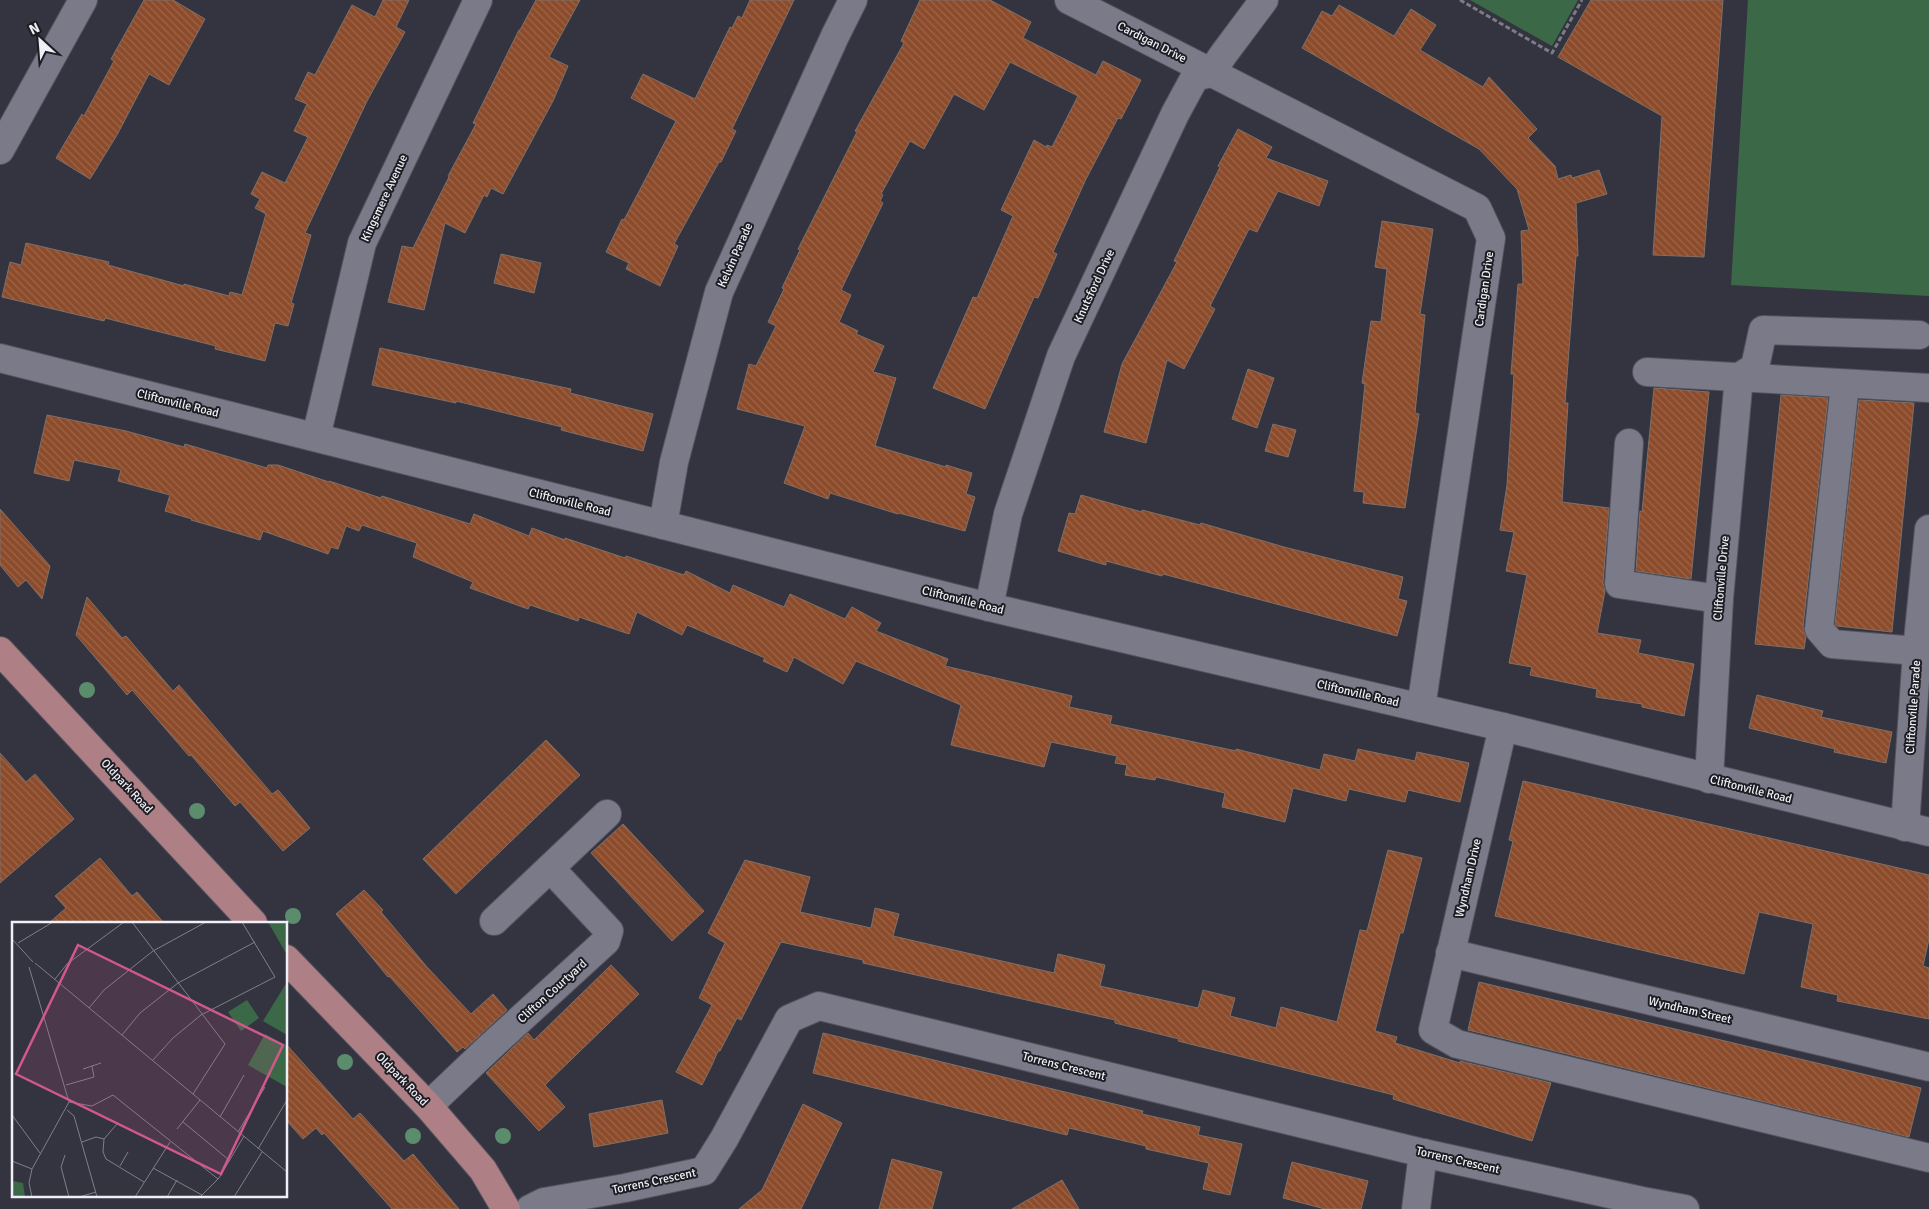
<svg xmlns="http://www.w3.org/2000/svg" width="1929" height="1209" font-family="Signika,sans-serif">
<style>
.pitch{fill:#3b6947}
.building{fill:url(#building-back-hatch);stroke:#7f7069}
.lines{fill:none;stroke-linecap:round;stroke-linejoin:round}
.minor-casing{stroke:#53525d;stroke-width:30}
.major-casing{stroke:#53525d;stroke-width:30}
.path{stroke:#7c7c87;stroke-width:3;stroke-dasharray:5 2.5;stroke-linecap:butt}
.minor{stroke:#7b7a89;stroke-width:28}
.major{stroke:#ae8086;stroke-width:28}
.tree{fill:#5b8d6d}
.labels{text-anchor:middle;stroke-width:4;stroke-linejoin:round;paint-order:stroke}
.street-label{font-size:12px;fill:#efeff7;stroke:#1c1c22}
.inset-road{fill:none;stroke:#7f7f89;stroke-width:1}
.view{fill:#d0588a;fill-opacity:0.15;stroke:#d0588a;stroke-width:2.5}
.inset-edge{fill:none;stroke:#efeff7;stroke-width:2.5}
</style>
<defs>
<pattern id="building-back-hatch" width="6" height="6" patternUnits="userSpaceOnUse" patternTransform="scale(1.25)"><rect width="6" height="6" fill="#8c4b2a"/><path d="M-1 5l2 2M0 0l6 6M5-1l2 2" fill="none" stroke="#9c654a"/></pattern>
</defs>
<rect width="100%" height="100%" fill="#343440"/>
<!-- pitch -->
<g class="pitch">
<polygon points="1470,0 1578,0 1552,46"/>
<polygon points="1748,0 1929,0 1929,296 1731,285"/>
</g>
<!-- building -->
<g class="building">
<polygon points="144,0 173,0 205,19 169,85 149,74 117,135 90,179 56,158 82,114 84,116 114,61 111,59"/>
<polygon points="383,0 409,0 396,27 405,32 367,101 305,233 311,235 291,303 294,304 288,326 275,323 265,361 215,349 216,346 156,331 105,318 104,321 2,297 10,262 21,265 26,243 109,262 108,265 184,286 184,284 229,296 230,292 242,295 266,214 255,208 260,199 251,194 262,172 285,183 308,137 294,131 307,104 295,99 308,72 315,75 352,5 375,17"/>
<polygon points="536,0 580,0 549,57 568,66 553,101 503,194 491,188 487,197 484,195 465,233 445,223 424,310 388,302 402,246 413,248 449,177 448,176 476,124 473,123 519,30 520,30"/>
<polygon points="750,0 794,0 732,129 736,131 721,162 719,162 674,244 678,246 660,286 626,269 629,263 606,252 622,219 624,220 676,121 631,98 643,74 695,99 730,27 732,28 738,16 742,18"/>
<polygon points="920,0 990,0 1031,22 1023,38 1096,75 1103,61 1141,80 1121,119 1118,118 1086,179 1053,252 1057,254 1047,277 1038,298 1034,297 985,409 933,388 973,297 977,298 1013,216 1001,210 1034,140 1046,147 1047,145 1052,147 1078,96 1010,62 984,110 954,94 924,149 910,141 881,194 883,195 880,201 883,203 841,290 851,295 839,322 858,331 856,334 884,346 873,372 896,378 875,446 946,467 946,465 972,473 966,494 975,497 965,531 899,513 898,514 830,493 828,499 784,483 805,426 737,409 749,364 756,366 776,326 768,322 784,289 782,288 800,250 798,249 857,132 855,131 904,43 901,41"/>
<polygon points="1591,0 1723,0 1704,257 1653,255 1662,116 1558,57"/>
<polygon points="1339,5 1394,36 1411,9 1436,25 1420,50 1483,87 1489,77 1537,129 1528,138 1555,166 1558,179 1571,175 1572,178 1599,170 1607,194 1576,203 1578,256 1576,256 1565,403 1568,403 1562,502 1609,508 1603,583 1605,591 1597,633 1641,640 1638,653 1694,664 1684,716 1642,707 1642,704 1596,697 1597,689 1530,675 1532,667 1509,663 1527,575 1506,571 1514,532 1500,530 1507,485 1510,439 1514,374 1511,374 1518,284 1523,284 1521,231 1529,230 1517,189 1479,149 1302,48 1322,11 1332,16"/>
<polygon points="1238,129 1272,147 1266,158 1328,181 1319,206 1278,191 1257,232 1249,229 1210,306 1215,309 1184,369 1167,360 1146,443 1104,432 1122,364 1177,262 1174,261 1220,167 1218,166"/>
<polygon points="1382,221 1433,229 1420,314 1425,315 1415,413 1419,414 1405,508 1363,503 1364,492 1354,491 1365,384 1362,383 1371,321 1381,322 1387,269 1375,267"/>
<polygon points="501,254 541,263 534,293 494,283"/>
<polygon points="380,348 571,389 570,393 653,414 643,451 561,430 562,427 456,401 456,403 372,385"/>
<polygon points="1248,369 1274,378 1257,428 1232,419"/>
<polygon points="1654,388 1709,392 1691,579 1636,571 1640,511 1642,512"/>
<polygon points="1781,395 1828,398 1803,627 1806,636 1804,649 1755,644"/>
<polygon points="1859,400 1914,403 1892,632 1837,626 1835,624"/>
<polygon points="47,415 126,431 184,447 185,444 267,468 268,465 278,465 329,482 329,481 381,498 382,496 470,524 474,514 529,536 532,528 565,540 565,538 625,558 626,556 684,575 686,571 730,593 733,585 784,607 790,594 845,619 852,607 881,623 876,631 948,659 945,666 1072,696 1069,707 1112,716 1110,724 1236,751 1236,749 1320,770 1324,754 1355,761 1358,749 1415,761 1417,752 1469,763 1460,802 1408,790 1405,802 1349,789 1346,801 1293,788 1285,822 1222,807 1225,793 1156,777 1155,780 1125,775 1127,765 1115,763 1117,756 1051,742 1044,767 951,745 961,705 856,661 843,684 794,657 787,672 763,661 765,658 687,625 682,635 637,612 629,634 579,617 578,621 530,605 528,609 470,588 473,582 413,557 417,543 362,525 359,531 346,526 338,549 331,547 328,554 263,531 260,540 191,520 192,519 165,511 170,495 118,481 121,470 74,460 69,481 34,473"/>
<polygon points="1273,424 1296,430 1288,457 1265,451"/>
<polygon points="1081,495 1142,512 1142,510 1200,525 1201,523 1284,547 1403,577 1398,599 1407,601 1397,636 1163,574 1162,576 1106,561 1106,565 1058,551 1069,513 1075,514"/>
<polygon points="0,509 50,566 42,599 26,580 18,587 0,565"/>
<polygon points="87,597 122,638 126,636 173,691 179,685 272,794 278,790 310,828 283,851 240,802 235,806 191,755 189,756 132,690 127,695 76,635"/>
<polygon points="1757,695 1823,711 1821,717 1892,732 1886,763 1834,752 1835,749 1749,728"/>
<polygon points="546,740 580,775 456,894 423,859"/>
<polygon points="0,753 26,782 35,774 74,819 0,883"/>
<polygon points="1523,781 1929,875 1929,939 1923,966 1929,968 1929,1019 1837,1001 1838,995 1801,987 1813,924 1759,912 1744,974 1495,916 1513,841 1509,840"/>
<polygon points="623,824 704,911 672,941 591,853"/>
<polygon points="1388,850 1422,858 1403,933 1400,933 1375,1031 1397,1037 1395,1043 1460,1063 1460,1061 1551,1083 1532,1141 1393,1099 1394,1095 1178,1041 1179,1039 1115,1023 1115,1020 863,963 863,960 781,942 741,1020 737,1018 720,1051 718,1051 712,1065 702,1085 676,1072 712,1005 699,998 725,943 708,933 745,860 810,877 800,912 871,928 875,908 899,914 893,936 1054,973 1058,954 1105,965 1100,986 1198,1008 1203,990 1235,998 1230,1016 1276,1028 1281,1007 1337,1022 1360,930 1367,931"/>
<polygon points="100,858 132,896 137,892 164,923 49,923 66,908 55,896"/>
<polygon points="364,890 383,910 381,912 427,967 471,1014 493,994 507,1010 465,1049 463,1047 457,1052 389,976 388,977 336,914"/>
<polygon points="611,965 639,994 545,1085 565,1107 539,1131 486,1073 528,1033 534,1040"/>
<polygon points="1479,982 1921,1088 1909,1137 1468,1030"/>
<polygon points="823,1033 1143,1111 1142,1114 1200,1127 1198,1135 1242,1144 1230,1195 1203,1189 1209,1163 1146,1149 1146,1146 1069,1128 1067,1135 813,1073"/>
<polygon points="286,1044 353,1119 360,1113 404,1161 413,1154 459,1209 392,1209 324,1133 322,1135 316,1128 303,1139 286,1120"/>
<polygon points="662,1100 668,1133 594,1147 589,1114"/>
<polygon points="803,1104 842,1123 801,1209 739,1209 762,1190"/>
<polygon points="892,1159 942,1172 932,1209 879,1209"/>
<polygon points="1292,1162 1368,1181 1361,1209 1325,1209 1283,1198"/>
<polygon points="1062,1180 1079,1209 1012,1209"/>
</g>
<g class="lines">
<defs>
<g id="minor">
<polyline points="1069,0 1477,208 1491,238 1421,708"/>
<polyline points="0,150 83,0"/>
<polyline points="0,358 989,607 1503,727 1929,832"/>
<polyline points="1647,372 1929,388"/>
<polyline points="1845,384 1819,629 1832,644 1917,651"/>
<polyline points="316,437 362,243 478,0"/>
<polyline points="1629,443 1619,584 1719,599"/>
<polyline points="663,525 674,462 719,292 835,36 853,0"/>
<polyline points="989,607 1008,514 1061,356 1175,114 1195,77 1211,73 1223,55 1264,0"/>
<polyline points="1503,727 1433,1030 1457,1044 1929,1158"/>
<polyline points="1709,779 1719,599 1739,377 1755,367 1763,330 1919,335"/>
<polyline points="1905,827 1917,651 1929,529"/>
<polyline points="494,921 607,814"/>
<polyline points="1450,953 1929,1067"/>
<polyline points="428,1106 490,1047 606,941 609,931 550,868"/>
<polyline points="530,1209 544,1202 625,1188 704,1171 724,1139 789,1019 819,1006 1423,1153 1642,1201 1685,1209"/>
<polyline points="1416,1209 1423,1153"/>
</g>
<g id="major">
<polyline points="0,651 253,923"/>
<polyline points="286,959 428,1106 483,1170 506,1209"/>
</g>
</defs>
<!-- minor casing -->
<use href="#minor" class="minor-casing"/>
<!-- major casing -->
<use href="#major" class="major-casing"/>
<!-- path -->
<polyline class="path" points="1460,0 1552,53 1582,0"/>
<!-- minor -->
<use href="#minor" class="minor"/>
<!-- major -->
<use href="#major" class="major"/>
</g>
<!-- trees -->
<g class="tree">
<circle cx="87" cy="690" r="8"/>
<circle cx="197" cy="811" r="8"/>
<circle cx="293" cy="916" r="8"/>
<circle cx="345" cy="1062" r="8"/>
<circle cx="413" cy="1136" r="8"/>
<circle cx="503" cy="1136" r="8"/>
</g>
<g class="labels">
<!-- street labels -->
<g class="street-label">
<text transform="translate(1152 42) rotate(27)" y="4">Cardigan Drive</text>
<text transform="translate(384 198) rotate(-65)" y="4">Kingsmere Avenue</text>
<text transform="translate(735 255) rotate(-66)" y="4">Kelvin Parade</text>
<text transform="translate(1094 286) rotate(-65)" y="4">Knutsford Drive</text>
<text transform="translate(1484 289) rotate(-82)" y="4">Cardigan Drive</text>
<text transform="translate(178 403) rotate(14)" y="4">Cliftonville Road</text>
<text transform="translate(570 502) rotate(14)" y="4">Cliftonville Road</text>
<text transform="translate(1721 578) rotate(-85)" y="4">Cliftonville Drive</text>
<text transform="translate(963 600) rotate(14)" y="4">Cliftonville Road</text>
<text transform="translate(1358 693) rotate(13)" y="4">Cliftonville Road</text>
<text transform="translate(1913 707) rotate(-86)" y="4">Cliftonville Parade</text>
<text transform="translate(127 786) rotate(47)" y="4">Oldpark Road</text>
<text transform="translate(1751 789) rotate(14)" y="4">Cliftonville Road</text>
<text transform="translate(1468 878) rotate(-77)" y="4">Wyndham Drive</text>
<text transform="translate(552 991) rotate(-42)" y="4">Clifton Courtyard</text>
<text transform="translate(1690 1010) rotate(13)" y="4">Wyndham Street</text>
<text transform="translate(1064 1066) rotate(14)" y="4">Torrens Crescent</text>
<text transform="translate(402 1079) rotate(46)" y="4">Oldpark Road</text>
<text transform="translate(1458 1160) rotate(13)" y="4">Torrens Crescent</text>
<text transform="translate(654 1181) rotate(-12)" y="4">Torrens Crescent</text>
</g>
</g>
<!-- overview -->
<g transform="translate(12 922)">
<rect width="275" height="275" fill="#343440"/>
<path d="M256,0H275V33ZM275,60V113L251,99ZM0,259L11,261L13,275H0Z" fill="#3b6947"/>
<path d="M235,78L247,96L229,109L216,90ZM253,112L275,124V165L236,143Z" fill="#3b6947"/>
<path class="inset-road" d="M120,0L213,122L181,172M0,17L21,40M6,21L41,0M23,41L275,250M17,45L57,180L20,247L17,261L20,275M43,57L55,42L112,0M77,86L92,68L141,29L194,0M110,113L128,91L166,61L243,20M140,139L161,116L189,93L263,55L230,0M71,147L89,141M54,163L82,155L80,144M57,180L80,184L101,173L206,257M55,188L62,194L85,275M0,193L28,231M208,195L232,153M171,200L217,238M105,202L92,217L91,230L94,237L132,260M165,207L188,178M226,210L253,165M70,220L84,215L92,217M246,227L275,178M53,233L49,245L57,275M0,239L20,247M108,244L116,230M141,246L190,273M67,275L84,270M123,275L158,220M155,275L165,258M188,275L207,256L232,214M222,275L250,230"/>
<path class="view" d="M66,23L271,123L209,252L4,152Z"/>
<rect width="275" height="275" class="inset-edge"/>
</g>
<!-- north arrow -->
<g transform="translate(40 40) rotate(334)" stroke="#1c1c22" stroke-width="4" paint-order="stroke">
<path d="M0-4L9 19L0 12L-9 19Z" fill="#efeff7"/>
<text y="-8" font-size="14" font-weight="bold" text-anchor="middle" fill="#efeff7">N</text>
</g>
</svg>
